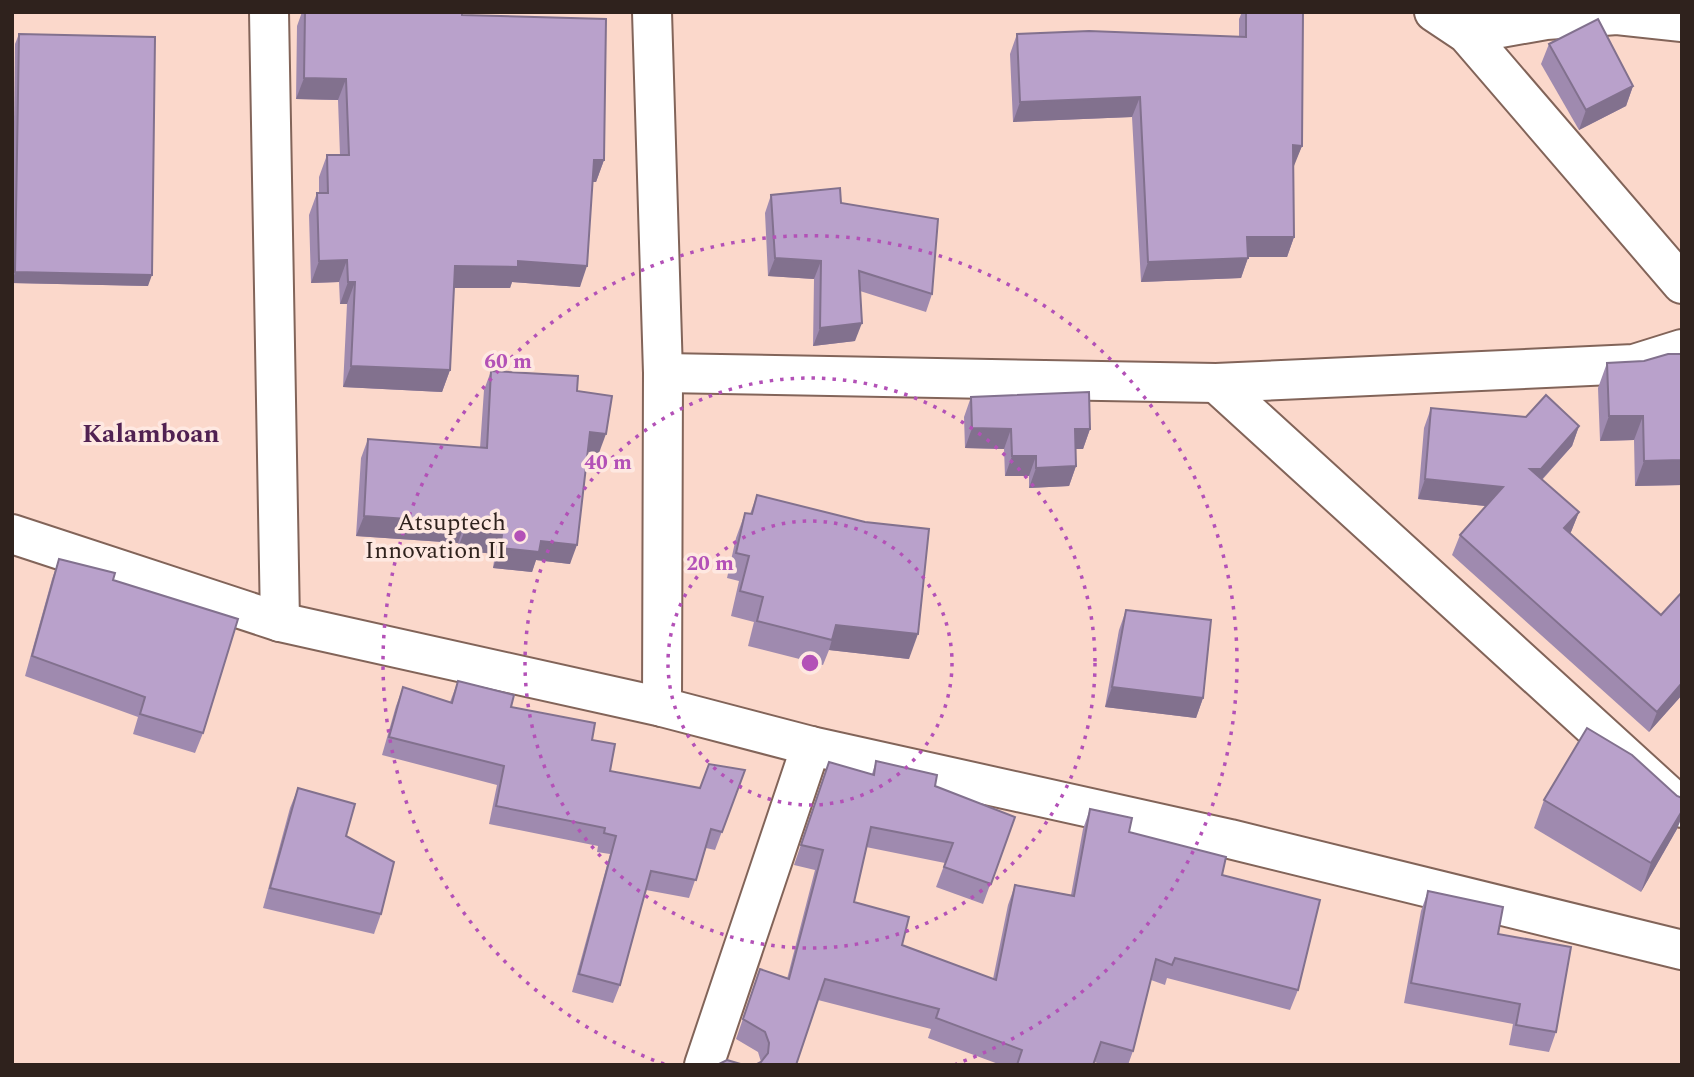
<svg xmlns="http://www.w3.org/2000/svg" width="1694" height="1077" font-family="Spectral,serif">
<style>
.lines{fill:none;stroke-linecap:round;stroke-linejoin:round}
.minor-casing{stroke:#826459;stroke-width:42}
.minor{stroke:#fff;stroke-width:38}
.wall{fill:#9f8aaf}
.shaded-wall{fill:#82718e}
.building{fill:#b9a1cb;stroke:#82718e;stroke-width:2}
.ring{fill:none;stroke:#b351b7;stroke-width:3.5;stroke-dasharray:3.5 7}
.poi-dot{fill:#b351b7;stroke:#fee8e1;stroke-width:2.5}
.labels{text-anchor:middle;stroke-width:7;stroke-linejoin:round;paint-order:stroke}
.poi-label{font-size:24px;fill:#2f221d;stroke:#fee8e1;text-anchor:end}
.neighbourhood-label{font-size:26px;font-weight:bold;fill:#502152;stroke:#fee8e1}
.centre{fill:#b351b7;stroke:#fee8e1;stroke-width:3.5}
.ring-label{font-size:21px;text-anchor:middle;font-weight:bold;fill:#b351b7;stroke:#fee8e1;stroke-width:7;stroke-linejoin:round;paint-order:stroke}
</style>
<rect width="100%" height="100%" fill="#fbd8cb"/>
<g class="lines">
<defs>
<g id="minor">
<polyline points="269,12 280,622"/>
<polyline points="652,12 663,373 662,707"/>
<polyline points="1434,12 1467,34 1682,284"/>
<polyline points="1467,34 1546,20 1617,15 1682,22"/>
<polyline points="663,373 1216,383 1634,364 1682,349"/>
<polyline points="1216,383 1682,808"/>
<polyline points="12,534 280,622 662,707 811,746 1230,839 1682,950"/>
<polyline points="704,1065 811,746"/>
</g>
</defs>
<!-- minor casing -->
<use href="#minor" class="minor-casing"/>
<!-- minor -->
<use href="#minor" class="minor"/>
</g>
<!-- wall -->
<g class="wall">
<polygon points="302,12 462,12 462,15 604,160 596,182 593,182 580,287 512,282 510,288 454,288 450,370 442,392 343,387 347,304 340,304 339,282 311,283 309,215 317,193 319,193 319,177 327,155 340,155 338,100 296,99 297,26"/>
<polygon points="1242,12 1303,12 1302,146 1293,166 1294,237 1287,257 1248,257 1241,278 1141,282 1132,117 1013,122 1010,54 1017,34 1239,37 1239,19"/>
<polygon points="19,34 148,286 12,283 15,44"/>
<polygon points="1549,44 1633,86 1626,106 1579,130 1541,64"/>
<polygon points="771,195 932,294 926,312 860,291 855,341 813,346 814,279 768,276 765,213"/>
<polygon points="1682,354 1682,485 1635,486 1634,440 1600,441 1598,388 1607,363 1644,361"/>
<polygon points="491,371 577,391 599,453 588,452 570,564 536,560 532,572 493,568 495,554 457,550 458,543 356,536 361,458 368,439 480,448 484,390"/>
<polygon points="971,397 1090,429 1083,449 1076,449 1076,466 1069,486 1029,488 1029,476 1005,476 1004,449 965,448 964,417"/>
<polygon points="1431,408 1579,426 1572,446 1542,480 1579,512 1570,534 1661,615 1682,592 1682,695 1649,732 1452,555 1460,535 1486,506 1418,499 1424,428"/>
<polygon points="757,495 909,659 829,650 823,665 748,646 754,622 731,616 739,581 727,578 736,538 745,513 750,514"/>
<polygon points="59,559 113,580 203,733 195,753 133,734 138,717 25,676 52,579"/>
<polygon points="1126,610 1203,698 1196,718 1105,707 1119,630"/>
<polygon points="458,681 511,707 592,740 610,771 700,788 745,770 715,850 706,848 689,898 646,890 620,985 613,1003 572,992 610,854 597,852 598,846 489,824 497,785 382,755 396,706 403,687 450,702"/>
<polygon points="876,761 935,786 1015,817 983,904 936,887 945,863 866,847 854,902 902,945 993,979 1008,905 1015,885 1071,895 1083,829 1090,809 1129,832 1222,875 1298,990 1290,1010 1167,978 1165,985 1151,980 1133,1051 1128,1065 1104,1065 1094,1062 1093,1065 1001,1065 928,1038 931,1029 818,1000 761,1062 758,1052 736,1039 760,969 787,979 815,870 794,865 829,762 872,774"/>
<polygon points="298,788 346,836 381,914 374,934 263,908 290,808"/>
<polygon points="1544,800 1677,829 1641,892 1534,828"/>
<polygon points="1428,891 1498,934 1556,1032 1549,1052 1509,1045 1513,1024 1404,1003 1421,911"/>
</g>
<!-- shaded-wall -->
<g class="shaded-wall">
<polygon points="304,78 346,79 338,100 296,99"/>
<polygon points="1633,86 1626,106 1579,130 1586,110"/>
<polygon points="1140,97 1132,117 1013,122 1020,102"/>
<polygon points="1293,145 1302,146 1294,166 1286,165"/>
<polygon points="594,160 604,160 596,182 586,182"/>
<polygon points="1247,237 1294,237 1287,257 1240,257"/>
<polygon points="775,258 821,261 814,279 768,276"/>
<polygon points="1248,258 1241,278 1141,282 1148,262"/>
<polygon points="347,260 339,282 311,283 319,261"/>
<polygon points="518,261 587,266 580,287 512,282 510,288 447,288 455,266"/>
<polygon points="15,272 152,275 148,286 12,283"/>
<polygon points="348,282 355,282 347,304 340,304"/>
<polygon points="862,323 855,341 813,346 820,328"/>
<polygon points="351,366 450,370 442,392 343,387"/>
<polygon points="1609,416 1643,416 1634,440 1600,441"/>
<polygon points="1579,426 1572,446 1533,489 1530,469"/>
<polygon points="972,428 1011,429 1004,449 965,448"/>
<polygon points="1075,429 1090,429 1083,449 1068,449"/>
<polygon points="590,432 606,434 599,453 583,451"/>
<polygon points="1012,456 1036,456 1029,476 1005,476"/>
<polygon points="1682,460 1682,485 1635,486 1644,461"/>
<polygon points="1076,466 1069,486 1029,488 1036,468"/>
<polygon points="1425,479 1503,487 1495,507 1418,499"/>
<polygon points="1579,512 1571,532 1557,548 1564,528"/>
<polygon points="364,516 465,523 458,543 356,536"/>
<polygon points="465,530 502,535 495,554 457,550"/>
<polygon points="541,541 577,545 570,564 536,560 532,572 493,568 500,548"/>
<polygon points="836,625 918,634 909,659 829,650"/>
<polygon points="1682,683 1682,695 1649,732 1657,712"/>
<polygon points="1112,687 1203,698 1196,718 1105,707"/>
<polygon points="1682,811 1682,817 1677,829 1641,892 1651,863"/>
</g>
<!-- building -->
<g class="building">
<polygon points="305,12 462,12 462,15 606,19 604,160 594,160 587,266 518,261 518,267 455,266 450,370 351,366 355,282 348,282 347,260 319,261 317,193 328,193 327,155 349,155 346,79 304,78"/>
<polygon points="1246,12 1303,12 1302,146 1293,145 1294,237 1247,237 1248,258 1148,262 1140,97 1020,102 1017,34 1089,31 1246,37"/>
<polygon points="1598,19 1633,86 1586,110 1549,44"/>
<polygon points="19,34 155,37 152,275 15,272"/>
<polygon points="840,188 841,203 938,219 932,294 859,271 862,323 820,328 821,261 775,258 771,195"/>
<polygon points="1668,354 1682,354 1682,460 1644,461 1643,416 1609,416 1607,363 1644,361"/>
<polygon points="491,371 578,376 577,391 612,396 606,434 590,432 577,545 541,541 539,552 500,548 502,535 465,530 465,523 364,516 368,439 487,448"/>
<polygon points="1089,392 1090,429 1075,429 1076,466 1036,468 1036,456 1012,456 1011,429 972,428 971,397"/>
<polygon points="1546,395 1579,426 1541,469 1530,469 1579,512 1564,528 1661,615 1682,592 1682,683 1657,712 1460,535 1503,487 1425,479 1431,408 1526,417"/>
<polygon points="757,495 865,522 929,529 918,634 836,625 832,640 757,621 763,597 740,591 749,556 736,553 745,513 752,514"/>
<polygon points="59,559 115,573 113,580 238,619 203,733 140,714 145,697 32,656"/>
<polygon points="1126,610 1211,620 1203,698 1112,687"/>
<polygon points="458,681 514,695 511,707 595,723 592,740 615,744 610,771 700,788 709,764 745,770 722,832 711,829 696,880 651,871 620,985 579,974 616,836 604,833 605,828 496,806 504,766 389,737 403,687 452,703"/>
<polygon points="1587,728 1632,755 1677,796 1682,798 1682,811 1651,863 1544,800"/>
<polygon points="876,761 937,775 935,786 1015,817 991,884 944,867 953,843 871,827 854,902 909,917 902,945 996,980 1015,885 1074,896 1090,809 1132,818 1129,832 1226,857 1222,875 1320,900 1298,990 1175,958 1172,965 1156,959 1133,1051 1101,1042 1093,1065 1017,1065 1022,1050 936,1018 939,1009 825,979 796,1065 755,1065 761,1062 768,1053 769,1043 765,1032 743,1019 760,969 789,979 823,850 801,845 829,762 874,775"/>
<polygon points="298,788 355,804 346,836 394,862 381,914 270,888"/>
<polygon points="1428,891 1503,907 1498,934 1571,947 1556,1032 1516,1025 1520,1004 1411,983"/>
<polygon points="727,1060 744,1065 717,1065"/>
</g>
<!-- distance rings -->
<g class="ring">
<circle cx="810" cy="663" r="142"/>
<circle cx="810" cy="663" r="285"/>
<path d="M664 1064A427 427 0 1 1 956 1064"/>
</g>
<!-- markers -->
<circle class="poi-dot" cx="520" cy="536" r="7"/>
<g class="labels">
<!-- poi labels -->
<g class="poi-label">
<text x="506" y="530">Atsuptech<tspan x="506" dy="28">Innovation II</tspan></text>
</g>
<!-- neighbourhood labels -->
<g class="neighbourhood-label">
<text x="151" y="442">Kalamboan</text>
</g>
</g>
<circle cx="810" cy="663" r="10" class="centre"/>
<g class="ring-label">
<text x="508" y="368">60 m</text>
<text x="608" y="469">40 m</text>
<text x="710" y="570">20 m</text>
</g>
<!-- border -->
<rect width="1694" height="1077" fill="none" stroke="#2f221d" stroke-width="28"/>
</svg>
